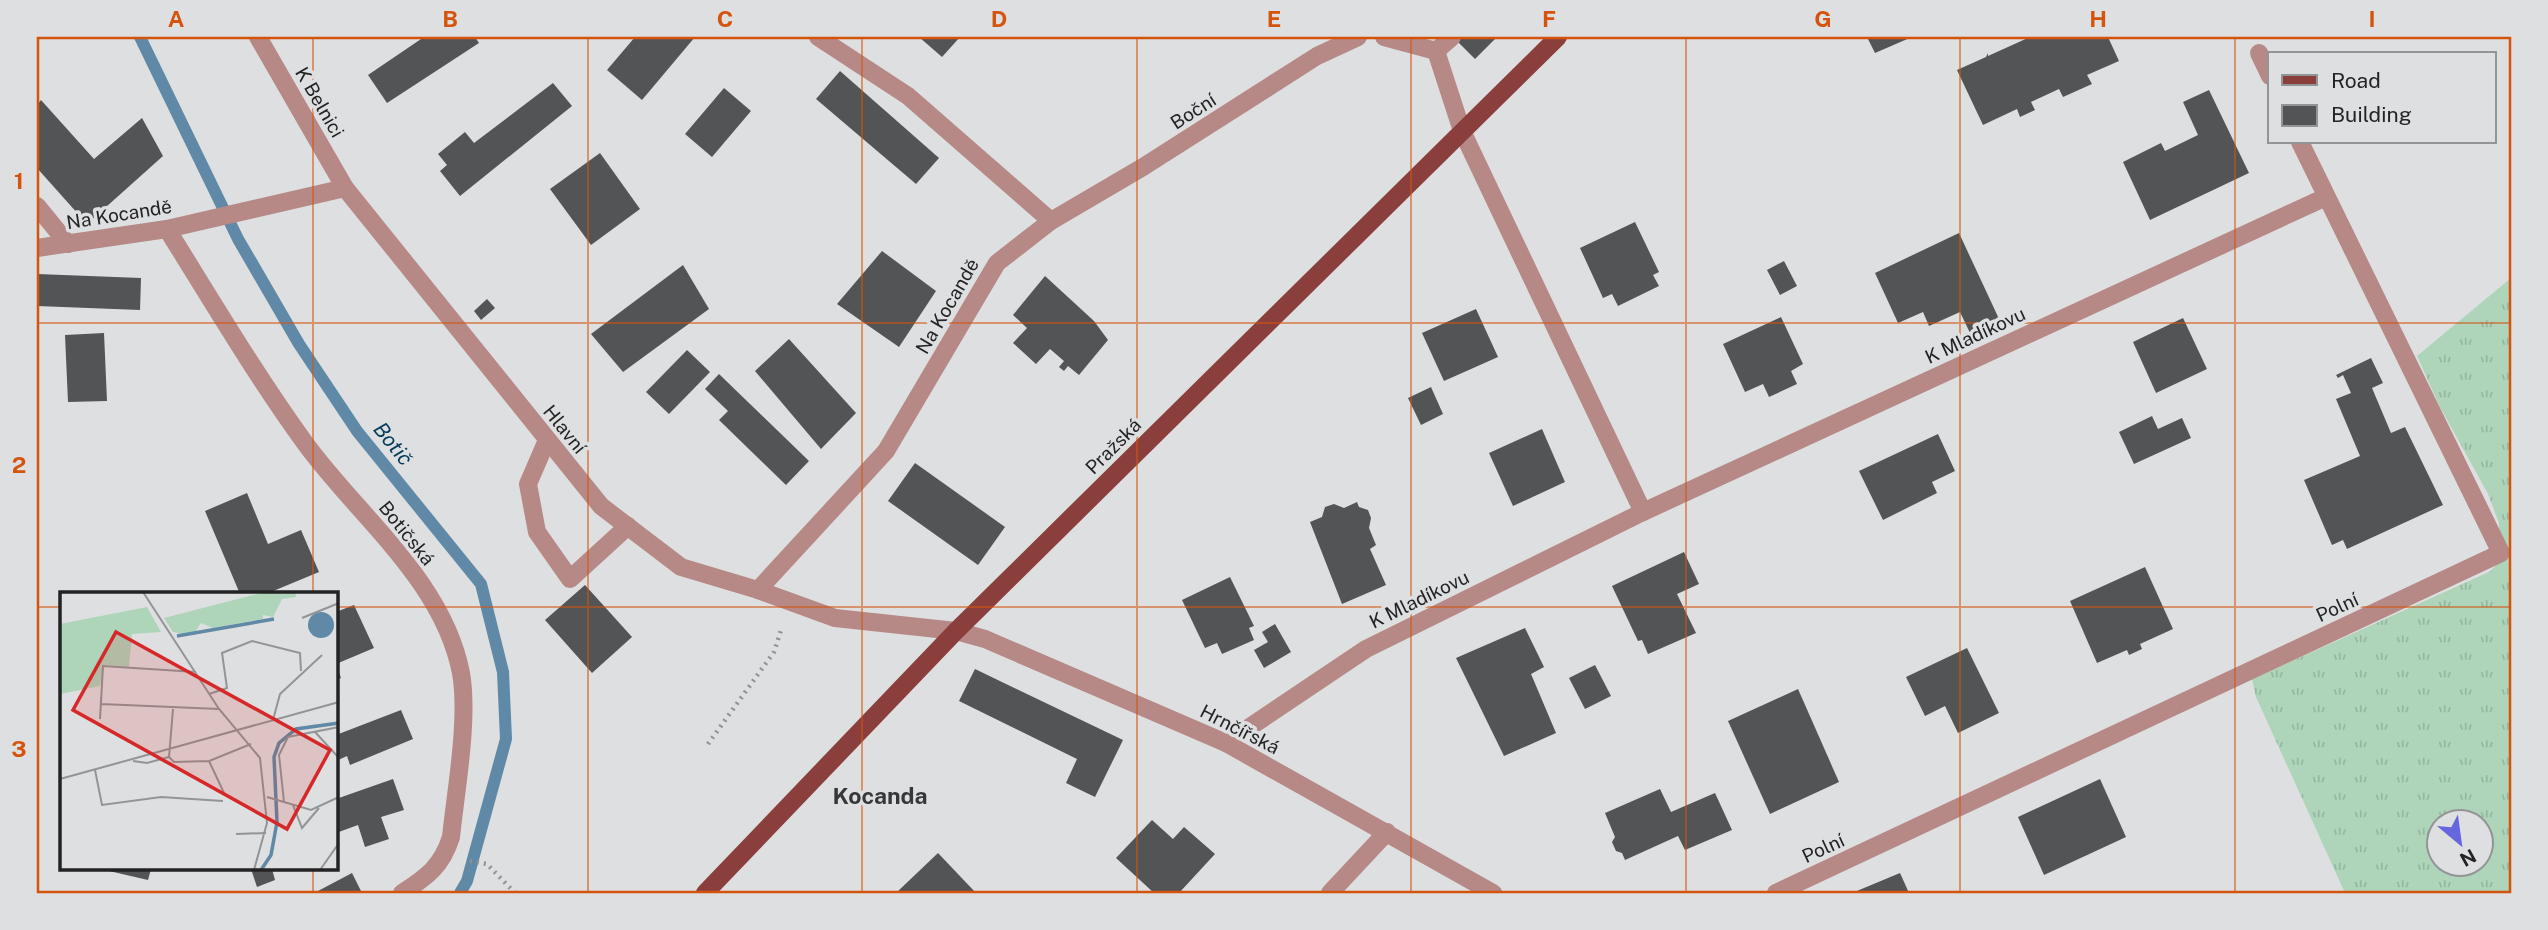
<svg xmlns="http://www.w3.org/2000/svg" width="2548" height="930" font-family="'Public Sans',sans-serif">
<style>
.grass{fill:url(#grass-tufts);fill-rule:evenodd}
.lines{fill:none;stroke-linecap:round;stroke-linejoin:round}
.stream{stroke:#5f89a6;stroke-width:12}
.building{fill:#535455}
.path{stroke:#919293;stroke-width:4.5;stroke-dasharray:2 5;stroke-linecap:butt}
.minor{stroke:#b68986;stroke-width:18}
.major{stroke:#8b3f3d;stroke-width:18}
.grid{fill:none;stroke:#d4540e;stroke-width:2;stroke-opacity:0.55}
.labels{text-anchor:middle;stroke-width:7;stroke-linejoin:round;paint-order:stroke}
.street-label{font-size:19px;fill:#232324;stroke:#dedfe0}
.water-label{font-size:21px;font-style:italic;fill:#043d5b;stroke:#dedfe0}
.quarter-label{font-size:23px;font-weight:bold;fill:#363738;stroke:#dedfe0}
.inset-river{fill:none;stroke:#5f89a6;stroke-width:3.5}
.inset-road{fill:none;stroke:#939495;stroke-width:2}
.view{fill:#d62828;fill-opacity:0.15;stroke:#d62828;stroke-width:3.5}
.inset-edge{fill:none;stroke:#232324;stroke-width:3.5}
.neatline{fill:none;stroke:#d4540e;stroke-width:2.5}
.grid-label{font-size:23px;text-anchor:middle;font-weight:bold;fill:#d4540e}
</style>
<defs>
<pattern id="grass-tufts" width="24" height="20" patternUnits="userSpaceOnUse" patternTransform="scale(1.75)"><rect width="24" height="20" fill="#aed5ba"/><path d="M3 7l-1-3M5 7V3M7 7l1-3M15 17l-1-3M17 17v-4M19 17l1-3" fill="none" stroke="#95b7a0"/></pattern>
</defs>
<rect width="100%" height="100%" fill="#dedfe0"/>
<!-- grass -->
<path class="grass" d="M2511,278V893H2345L2256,697L2252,679L2491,571L2498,562L2499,523L2488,494L2440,407L2417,356ZM2440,822H2482V864H2440Z"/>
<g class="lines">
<!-- stream -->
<polyline class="stream" points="140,37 238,239 299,344 357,431 481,584 503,672 506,739 467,881 460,893"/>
</g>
<!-- building -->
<g class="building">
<polygon points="424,37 475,37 479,43 387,103 368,75"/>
<polygon points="635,37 695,37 642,100 607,70"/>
<polygon points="919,37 960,37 942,57"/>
<polygon points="1453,37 1497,37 1475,59"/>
<polygon points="1867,37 1912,37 1875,53"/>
<polygon points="2030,37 2108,37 2119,61 2087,75 2092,84 2063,97 2059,89 2031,102 2035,110 2020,117 2017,109 1983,125 1957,70 1986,57 1988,53 1988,56"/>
<polygon points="840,71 939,158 916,184 816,99"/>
<polygon points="553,83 572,106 460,196 440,171 447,165 438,154 465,132 474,143"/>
<polygon points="724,88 751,111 712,157 685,134"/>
<polygon points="2209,90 2249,173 2150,220 2123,162 2161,143 2165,151 2198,135 2183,102"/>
<polygon points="41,100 94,159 142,118 163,156 87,224 37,168 37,105"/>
<polygon points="600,153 640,209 591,245 550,189"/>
<polygon points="1635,222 1659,272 1653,275 1659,286 1618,306 1612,294 1603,298 1580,248"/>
<polygon points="1959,233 2000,321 1971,335 1960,312 1929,326 1923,312 1898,323 1875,273"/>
<polygon points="882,251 936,291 899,347 837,304"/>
<polygon points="1784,261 1797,286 1780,295 1767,270"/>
<polygon points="683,265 709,309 623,372 591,334"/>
<polygon points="37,274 141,278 140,310 37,306"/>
<polygon points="1045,276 1094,321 1108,340 1079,375 1068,366 1064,371 1059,367 1064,361 1050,349 1036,364 1013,343 1027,328 1013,315"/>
<polygon points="487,299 495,308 481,320 474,311"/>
<polygon points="1476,309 1498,357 1444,381 1422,333"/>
<polygon points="1781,317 1803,364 1791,371 1797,384 1769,397 1763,384 1745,392 1723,344"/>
<polygon points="2183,318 2207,369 2156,393 2133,342"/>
<polygon points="104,333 107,401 68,402 65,335"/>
<polygon points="789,339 856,413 821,449 755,371"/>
<polygon points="687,350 710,372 669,414 646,392"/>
<polygon points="2371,358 2383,383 2372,388 2391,433 2405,427 2443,505 2347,549 2343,540 2332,545 2304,480 2360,456 2336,399 2351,393 2343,375 2338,378 2336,375"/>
<polygon points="719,374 809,461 786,485 719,420 728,411 705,389"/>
<polygon points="1431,387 1443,414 1421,425 1408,398"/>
<polygon points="2152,416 2158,429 2182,418 2191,438 2134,464 2119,432"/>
<polygon points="1542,429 1565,482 1513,506 1489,453"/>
<polygon points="1938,434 1955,471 1932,482 1937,493 1883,520 1859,471"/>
<polygon points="915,463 1005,527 978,565 888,501"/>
<polygon points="247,493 268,544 301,530 319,572 266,594 240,594 205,511"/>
<polygon points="1357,502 1359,507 1368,510 1371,518 1369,528 1376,545 1370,549 1386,585 1342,604 1310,522 1322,517 1325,507 1334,504 1344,508"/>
<polygon points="1684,552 1699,584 1677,594 1696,633 1648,654 1642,640 1638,641 1612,586"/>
<polygon points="2145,567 2173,629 2140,644 2142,649 2129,655 2127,650 2097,663 2070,601"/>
<polygon points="1230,577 1254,626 1249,628 1254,640 1222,654 1217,643 1205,648 1182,600"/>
<polygon points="585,585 632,637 592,673 545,620"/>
<polygon points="354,605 374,648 336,664 341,678 336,680 336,612"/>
<polygon points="1275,624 1291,652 1264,668 1254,650 1268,642 1262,632"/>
<polygon points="1525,628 1544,667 1531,674 1556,733 1504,756 1456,658"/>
<polygon points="1967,648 1999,713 1958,733 1945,706 1925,716 1906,677"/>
<polygon points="1595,665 1611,696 1585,709 1569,678"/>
<polygon points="975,669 1123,740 1095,797 1066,783 1077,759 959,701"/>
<polygon points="1798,689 1839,782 1770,814 1728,721"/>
<polygon points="401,710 413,739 350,765 347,756 336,761 336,735"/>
<polygon points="393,779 404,810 381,817 389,839 365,847 358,825 336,833 336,799"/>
<polygon points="2100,779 2126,837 2044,875 2018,817"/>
<polygon points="1660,789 1671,812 1715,793 1732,830 1685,850 1678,836 1625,860 1622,853 1616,851 1612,842 1615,837 1605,813"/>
<polygon points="1152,820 1173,839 1184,827 1215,854 1179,893 1154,893 1116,858"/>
<polygon points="938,853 976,893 896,893"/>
<polygon points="109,869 151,869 148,880 109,871"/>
<polygon points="251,869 272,869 275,880 257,887"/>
<polygon points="352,873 362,893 320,893 318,891"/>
<polygon points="1900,873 1909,893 1852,893"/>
</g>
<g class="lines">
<!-- path -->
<g class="path">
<polyline points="708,744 774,652 782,627"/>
<polyline points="470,861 487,864 515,893"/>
</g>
<!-- minor -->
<g class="minor">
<polyline points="258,37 345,188 601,506 681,567 758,590 835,618 956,631 985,639 1226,743 1493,893"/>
<polyline points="1384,37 1436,51"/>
<polyline points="1452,37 1436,51 1462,131 1643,512"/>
<polyline points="2259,53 2270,76"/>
<polyline points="37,206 68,244"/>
<polyline points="1051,221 1143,167 1317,56 1358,37"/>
<path d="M167,229C212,301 255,374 305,443C358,516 443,580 461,673C469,719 456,789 451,837C442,866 427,877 402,893"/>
<polyline points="37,248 167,229 345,188"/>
<polyline points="547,440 528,484 537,532 570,579 628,526"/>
<polyline points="758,590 886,451 997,263 1051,221 908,96 818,37"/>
<polyline points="1226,743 1366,649 1643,512 2326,197"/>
<polyline points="1330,893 1387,832"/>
<polyline points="1776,893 2501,553 2300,142"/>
</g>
<!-- major -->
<polyline class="major" points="705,893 956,631 1558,37"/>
</g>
<!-- grid -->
<path class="grid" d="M313,37V594M588,37V893M862,37V893M1137,37V893M1411,37V893M1686,37V893M1960,37V893M2235,37V893M37,323H2511M37,607H61M336,607H2511M313,869V893"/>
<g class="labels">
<!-- street labels -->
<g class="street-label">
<text transform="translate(320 102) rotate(60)" y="7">K Belnici</text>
<text transform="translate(1193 111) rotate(-33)" y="7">Boční</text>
<text transform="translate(119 214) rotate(-9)" y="7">Na Kocandě</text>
<text transform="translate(947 306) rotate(-60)" y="7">Na Kocandě</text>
<text transform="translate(1975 335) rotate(-25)" y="7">K Mladíkovu</text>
<text transform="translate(565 429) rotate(51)" y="7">Hlavní</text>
<text transform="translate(1113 446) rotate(-45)" y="7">Pražská</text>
<text transform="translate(407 533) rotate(51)" y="7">Botičská</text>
<text transform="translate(1419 599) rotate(-26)" y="7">K Mladíkovu</text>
<text transform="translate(2337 607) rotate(-25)" y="7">Polní</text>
<text transform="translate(1240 729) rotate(27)" y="7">Hrnčířská</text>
<text transform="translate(1823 848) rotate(-25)" y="7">Polní</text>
</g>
<!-- water labels -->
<g class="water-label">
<text transform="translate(393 444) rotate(51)" y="7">Botič</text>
</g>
<!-- quarter labels -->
<g class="quarter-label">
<text x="880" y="804">Kocanda</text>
</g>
</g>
<!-- overview -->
<g transform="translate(60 592)">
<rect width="278" height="278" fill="#dedfe0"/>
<path d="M205,0H235L236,5L222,7L213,25L203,23V27L153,36L141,31L135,40L123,42L113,40L104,26ZM87,15L101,40L72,42L69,75L44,73L40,94L0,102V32Z" fill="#aed5ba"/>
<path d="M248 33a13 13 0 1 1 26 0a13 13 0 1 1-26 0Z" fill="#5f89a6"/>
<path class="inset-river" d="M117,44L214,27M201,278L211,263L217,230L214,165L219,151L236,137L279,131"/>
<path class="inset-road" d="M83,0L159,117L200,166L207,231L194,278M242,26L279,11M149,102L167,96L162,61L192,49L240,61L241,79M41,112L159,117M40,127L43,74L136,80M213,128L220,102L262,63M255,140L279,166M109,165L114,170L149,169M73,169L87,171L109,165L113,117M35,178L42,213L101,205L163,209M0,187L279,110M165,203L149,169L191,152M207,205L251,218L279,205M224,210L219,163L228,145L279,135M233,213L242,236L259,216M176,242L206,241M260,278L279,251"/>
<path class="view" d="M56,40L270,158L227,237L13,118Z"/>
<rect width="278" height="278" class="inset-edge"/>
</g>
<!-- border -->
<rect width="2548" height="930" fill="none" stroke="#dedfe0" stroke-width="77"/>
<!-- legend -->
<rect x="2268" y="52" width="228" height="91" fill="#dedfe0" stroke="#939495" stroke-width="2"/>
<rect x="2282" y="75" width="35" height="10" fill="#8b3f3d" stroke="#939495" stroke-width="2"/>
<text x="2331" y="88" font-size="21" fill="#232324">Road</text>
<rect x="2282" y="105" width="35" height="21" fill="#535455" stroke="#939495" stroke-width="2"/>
<text x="2331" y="122" font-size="21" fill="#232324">Building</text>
<!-- north arrow -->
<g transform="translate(2460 843) rotate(151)"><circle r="33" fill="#dedfe0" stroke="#939495" stroke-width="2"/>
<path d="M0-5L12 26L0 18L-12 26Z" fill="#6666df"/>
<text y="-10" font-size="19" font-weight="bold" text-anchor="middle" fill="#232324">N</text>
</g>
<rect x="38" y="38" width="2472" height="854" class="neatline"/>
<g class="grid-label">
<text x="176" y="27">A</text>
<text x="450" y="27">B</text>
<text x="725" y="27">C</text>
<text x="999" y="27">D</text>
<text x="1274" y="27">E</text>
<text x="1549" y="27">F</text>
<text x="1823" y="27">G</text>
<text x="2098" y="27">H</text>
<text x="2372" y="27">I</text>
<text x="19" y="189">1</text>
<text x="19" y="473">2</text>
<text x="19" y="757">3</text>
</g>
</svg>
